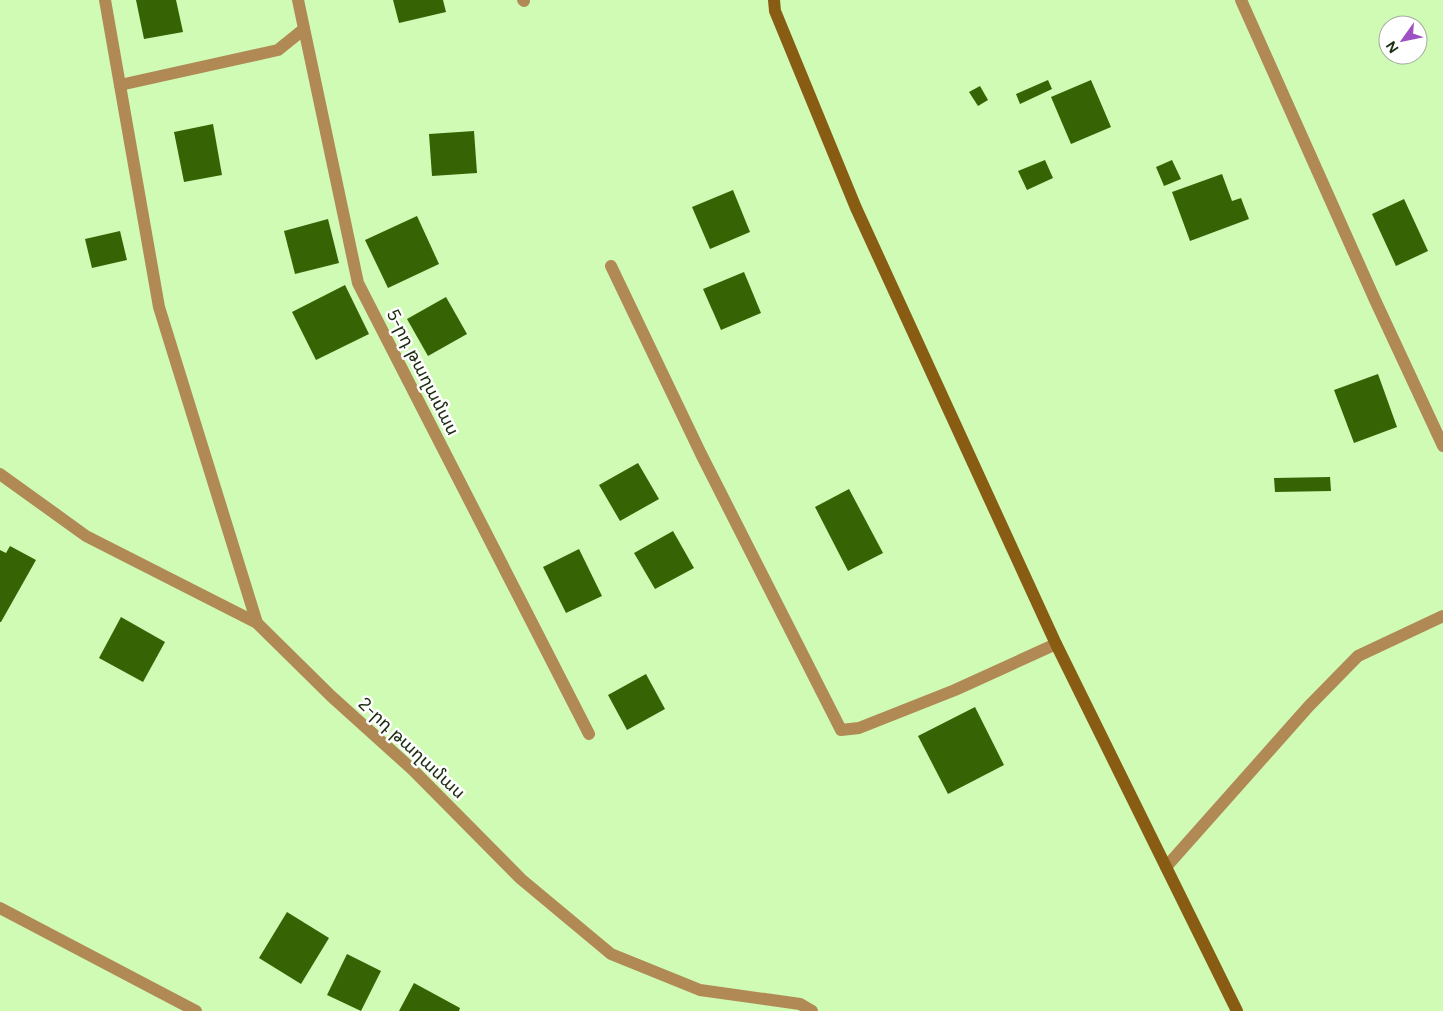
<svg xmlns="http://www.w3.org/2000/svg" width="1443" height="1011" font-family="Figtree,'Noto Sans Armenian',sans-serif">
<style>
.building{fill:#366405}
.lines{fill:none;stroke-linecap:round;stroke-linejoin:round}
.minor{stroke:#b08955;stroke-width:12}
.secondary{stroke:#895c13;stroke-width:12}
.labels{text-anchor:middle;stroke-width:5;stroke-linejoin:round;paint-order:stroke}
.street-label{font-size:18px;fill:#1d2d11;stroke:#fff}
</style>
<rect width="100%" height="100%" fill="#cffbb4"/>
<!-- building -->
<g class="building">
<polygon points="136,0 176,0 183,32 144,39"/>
<polygon points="393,0 443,0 446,12 399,23"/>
<polygon points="1048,80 1052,89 1020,104 1016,94"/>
<polygon points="1091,80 1111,127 1071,144 1051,97"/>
<polygon points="980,86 988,100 978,106 969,92"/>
<polygon points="213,124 222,175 184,182 174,132"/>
<polygon points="474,131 477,173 432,176 429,134"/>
<polygon points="1045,160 1053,178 1027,190 1018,171"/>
<polygon points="1172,160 1181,179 1164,186 1156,167"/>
<polygon points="1222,174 1232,201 1241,198 1249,219 1190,241 1172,192"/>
<polygon points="733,190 750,232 710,249 692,207"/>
<polygon points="1404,199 1428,251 1396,266 1372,214"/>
<polygon points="417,216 439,264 388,288 365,240"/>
<polygon points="328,219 339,263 295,274 284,231"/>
<polygon points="120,231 127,260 92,268 85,239"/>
<polygon points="744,272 761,313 721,330 703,289"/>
<polygon points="345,285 369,334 316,360 292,312"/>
<polygon points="446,297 467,334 428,356 407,319"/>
<polygon points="1378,374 1397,427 1354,443 1334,390"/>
<polygon points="638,463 659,499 620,521 599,485"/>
<polygon points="1330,477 1331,491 1275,492 1274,478"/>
<polygon points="849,489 883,553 848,571 815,507"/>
<polygon points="673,531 694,568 655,589 634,553"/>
<polygon points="10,546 36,560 1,622 0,622 0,550 6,553"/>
<polygon points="579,549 602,596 566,613 543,567"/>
<polygon points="121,617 165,642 143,682 99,658"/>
<polygon points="646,674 665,709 627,730 608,695"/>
<polygon points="975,707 1004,765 948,794 918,736"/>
<polygon points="287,912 329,938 301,984 259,958"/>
<polygon points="347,954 381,971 361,1011 327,995"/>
<polygon points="414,983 460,1008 459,1011 399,1011"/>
</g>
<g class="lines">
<!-- minor -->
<g class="minor">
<polyline points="105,0 159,307 257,623"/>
<polyline points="298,0 358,283 589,734"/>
<polyline points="523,0 524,1"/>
<polyline points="1241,0 1375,300 1443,446"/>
<polyline points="120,85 278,50 304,29"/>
<polyline points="611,266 701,454 841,730 859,728 955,690 1056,644"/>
<polyline points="0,474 86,536 257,623 331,696 413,770 521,879 611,954 700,990 800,1004 812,1011"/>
<polyline points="1166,867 1309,706 1358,656 1443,616"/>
<polyline points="0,908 196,1011"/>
</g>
<!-- secondary -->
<polyline class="secondary" points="774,0 775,11 856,208 1056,644 1237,1011"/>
</g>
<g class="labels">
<!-- street labels -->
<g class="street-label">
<text transform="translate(423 372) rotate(63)" y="6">5-րդ թաղամաս</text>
<text transform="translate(412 748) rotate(43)" y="6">2-րդ թաղամաս</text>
</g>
</g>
<!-- north arrow -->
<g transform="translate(1403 40) rotate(237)"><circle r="24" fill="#ffffff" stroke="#a5aba0"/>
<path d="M0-4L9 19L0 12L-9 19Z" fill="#9e51c2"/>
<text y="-8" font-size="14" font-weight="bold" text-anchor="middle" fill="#1d2d11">N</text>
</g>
</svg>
